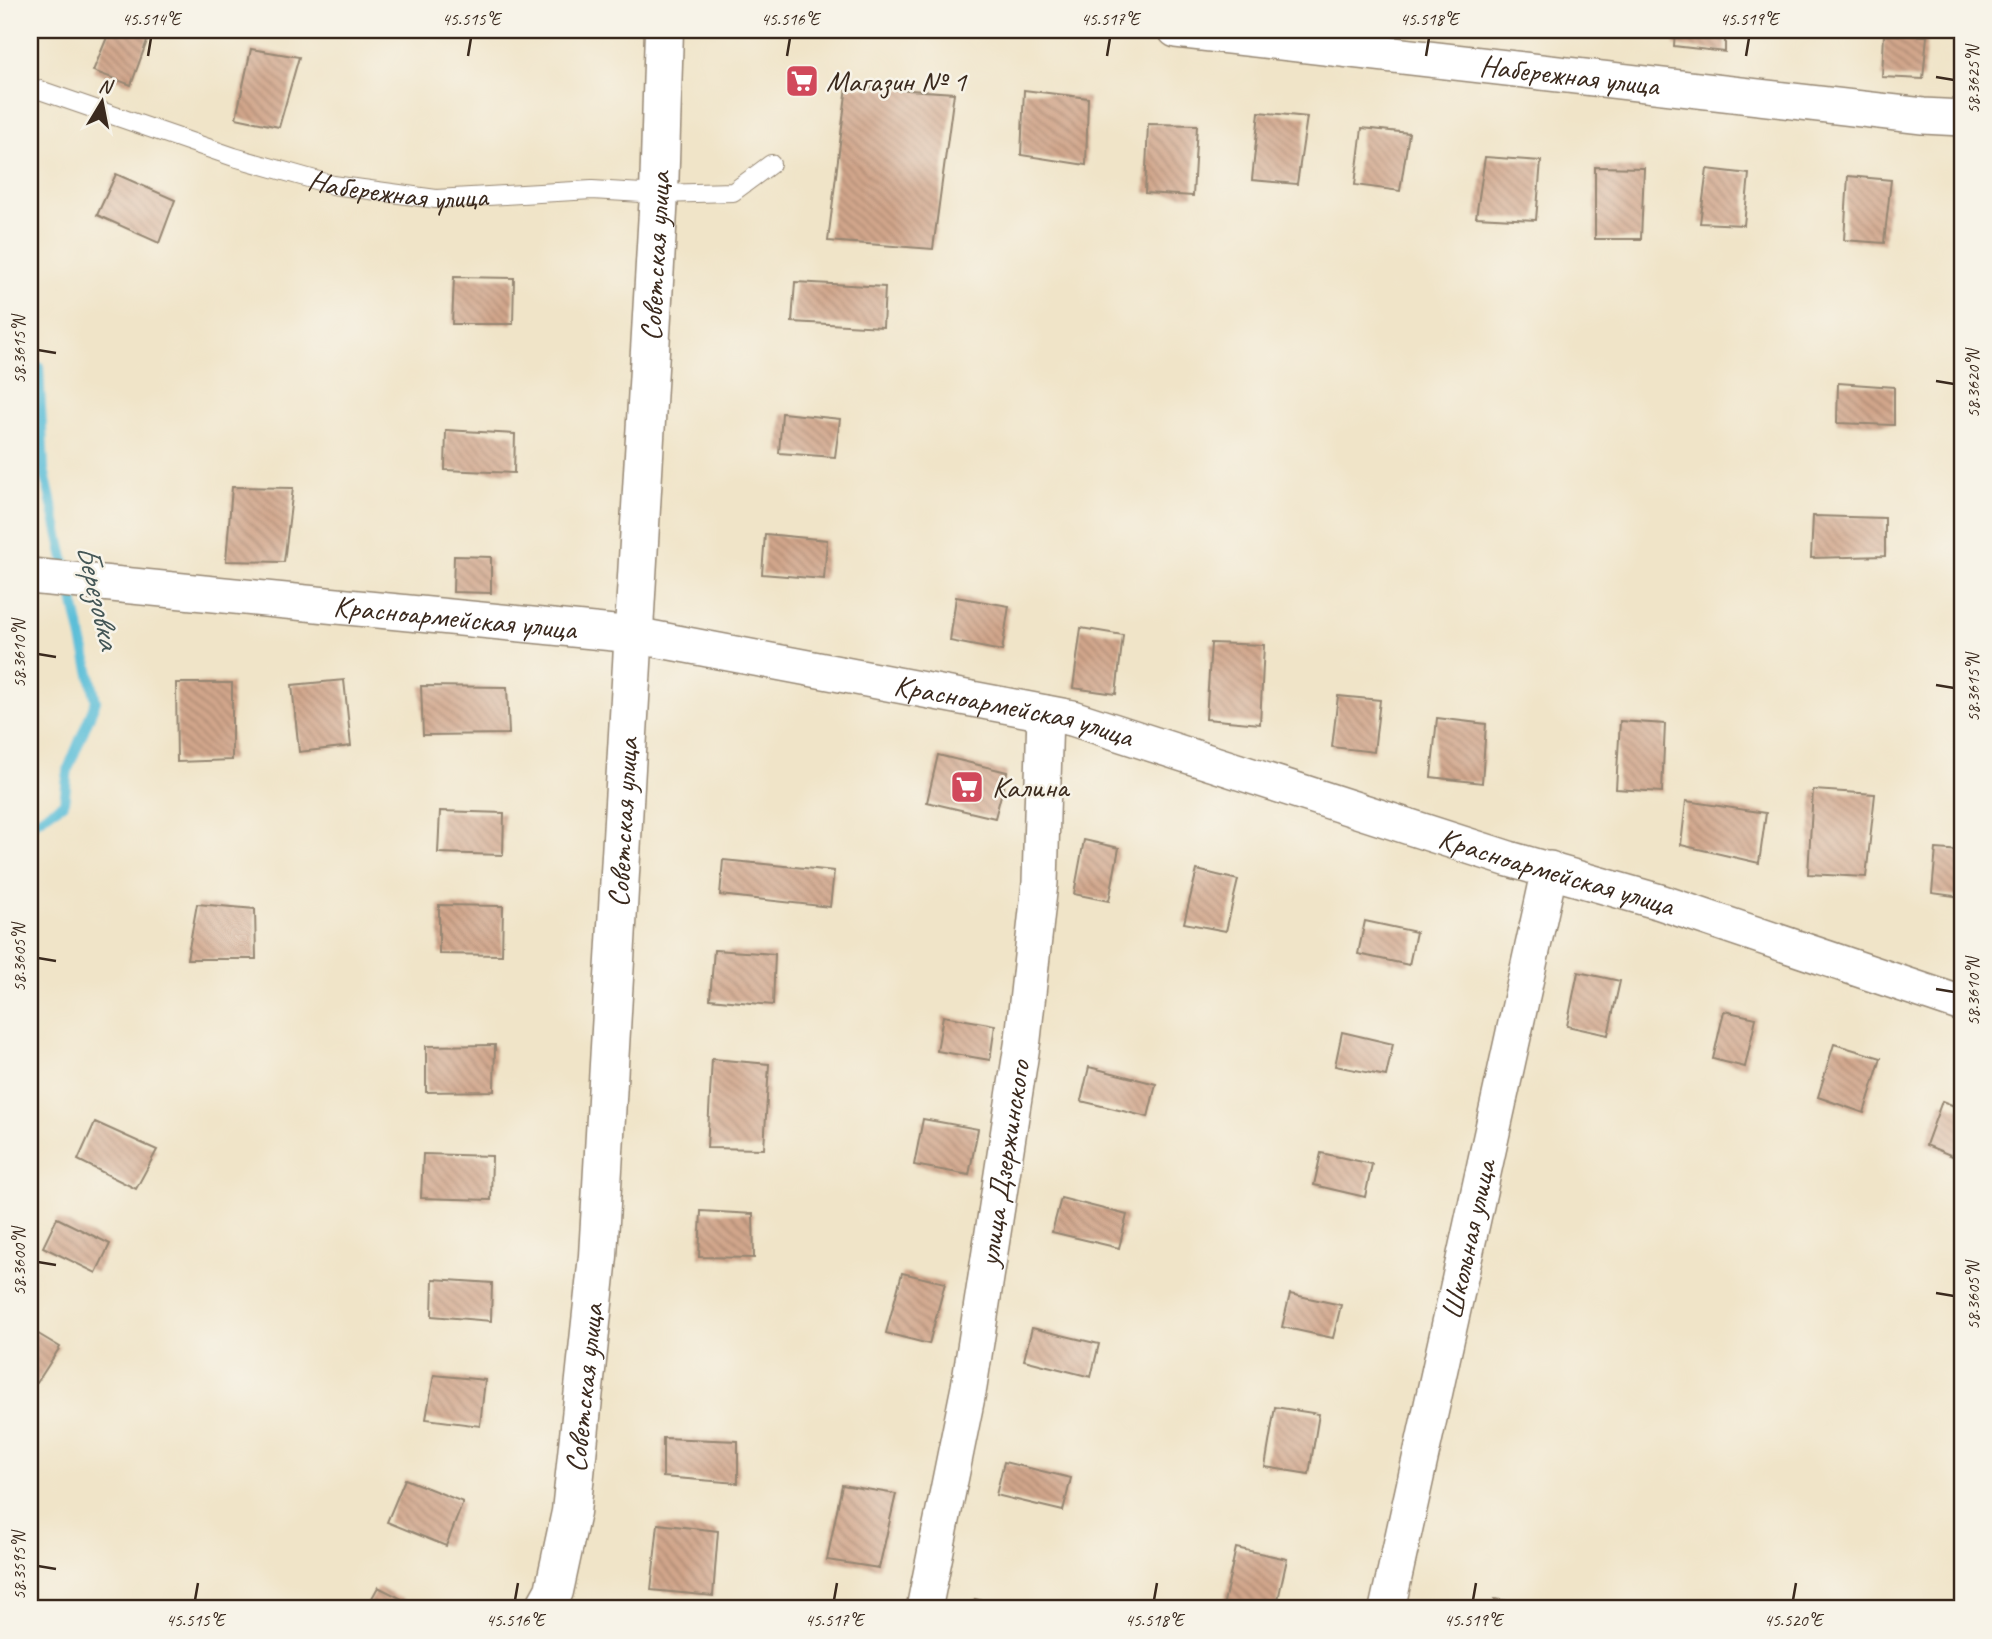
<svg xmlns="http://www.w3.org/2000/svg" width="1992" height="1639" font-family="Caveat,sans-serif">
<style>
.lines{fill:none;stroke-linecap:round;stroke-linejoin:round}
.stream{stroke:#5abed8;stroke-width:10}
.building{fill:url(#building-back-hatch)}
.service-casing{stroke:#968773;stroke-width:20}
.minor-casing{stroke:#968773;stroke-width:38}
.tertiary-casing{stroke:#968773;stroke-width:41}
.service{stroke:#fff;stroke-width:18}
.minor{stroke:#fff;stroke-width:35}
.tertiary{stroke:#fff;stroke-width:38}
.ticks{fill:none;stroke:#3b2a1e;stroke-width:2.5}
.labels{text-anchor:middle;stroke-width:5;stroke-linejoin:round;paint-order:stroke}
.street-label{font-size:30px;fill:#3b2a1e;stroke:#f7f3e8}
.poi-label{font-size:30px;fill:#3b2a1e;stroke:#f7f3e8;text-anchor:start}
.water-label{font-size:32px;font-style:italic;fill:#445656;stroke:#f7f3e8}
.neatline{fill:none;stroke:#3b2a1e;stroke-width:2.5}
.ticks-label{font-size:18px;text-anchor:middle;fill:#3b2a1e}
</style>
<defs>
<pattern id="building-back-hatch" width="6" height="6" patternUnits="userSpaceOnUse" patternTransform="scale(1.75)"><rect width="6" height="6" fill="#d1a68b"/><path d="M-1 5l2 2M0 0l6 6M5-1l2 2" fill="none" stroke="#ab8771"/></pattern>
</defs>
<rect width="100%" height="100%" fill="#f7f3e8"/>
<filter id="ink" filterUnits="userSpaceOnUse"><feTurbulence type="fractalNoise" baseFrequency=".0143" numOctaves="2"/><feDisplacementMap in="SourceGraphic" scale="14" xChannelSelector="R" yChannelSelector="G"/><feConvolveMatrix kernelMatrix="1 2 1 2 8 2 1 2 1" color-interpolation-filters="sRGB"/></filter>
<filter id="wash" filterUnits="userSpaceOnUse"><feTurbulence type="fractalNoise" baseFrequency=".00686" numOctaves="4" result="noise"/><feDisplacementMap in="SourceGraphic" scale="28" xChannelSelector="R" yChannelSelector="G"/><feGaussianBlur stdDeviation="1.57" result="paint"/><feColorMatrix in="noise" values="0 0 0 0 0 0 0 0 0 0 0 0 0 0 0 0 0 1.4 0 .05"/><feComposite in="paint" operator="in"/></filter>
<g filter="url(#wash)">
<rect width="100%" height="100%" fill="#f0e4c8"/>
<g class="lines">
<!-- stream -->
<polyline class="stream" points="30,360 39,367 44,469 96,701 68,769 64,803 30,825"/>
</g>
<g id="blocks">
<!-- building -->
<g class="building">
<polygon points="110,30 151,30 131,85 93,71"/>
<polygon points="1675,30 1725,30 1725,52 1674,46"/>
<polygon points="1884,35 1927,36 1923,79 1882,77"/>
<polygon points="251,49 299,57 279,127 236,118"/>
<polygon points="847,86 954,93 933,249 828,241"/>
<polygon points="1024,90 1088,98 1086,165 1021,155"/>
<polygon points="1259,112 1307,117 1297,184 1252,180"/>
<polygon points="1148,124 1197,125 1193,196 1145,193"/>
<polygon points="1362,128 1409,133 1400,191 1355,185"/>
<polygon points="1485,157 1541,161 1536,220 1476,217"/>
<polygon points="1595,167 1644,168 1641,239 1595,239"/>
<polygon points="1707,169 1749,174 1744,225 1700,223"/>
<polygon points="116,174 175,200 159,243 97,215"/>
<polygon points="1848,176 1891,180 1884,243 1844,240"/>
<polygon points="454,277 514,278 513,324 452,324"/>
<polygon points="795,282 885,287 883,327 792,322"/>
<polygon points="1838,383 1894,387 1894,425 1837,423"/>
<polygon points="782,413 840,419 835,457 779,453"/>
<polygon points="446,430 515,434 514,473 445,470"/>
<polygon points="232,487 293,488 284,562 226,561"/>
<polygon points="1813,516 1885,518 1885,556 1811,558"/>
<polygon points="765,534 827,540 824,579 762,574"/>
<polygon points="454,556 491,557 491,593 453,592"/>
<polygon points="956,597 1009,606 1002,651 950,641"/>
<polygon points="1081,628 1123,635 1116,694 1073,688"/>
<polygon points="1211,643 1264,645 1260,724 1206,719"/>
<polygon points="344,680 351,746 299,752 292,685"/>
<polygon points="176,683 232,683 232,760 177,762"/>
<polygon points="421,686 507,687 509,734 423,735"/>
<polygon points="1338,696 1380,700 1374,752 1332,747"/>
<polygon points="1437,718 1486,724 1482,783 1431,777"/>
<polygon points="1620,721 1665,724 1662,792 1616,789"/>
<polygon points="938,755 1007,772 995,818 927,802"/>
<polygon points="1813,790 1875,794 1866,877 1808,874"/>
<polygon points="1686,801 1766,813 1759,863 1681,845"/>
<polygon points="440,811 504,813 503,855 438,853"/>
<polygon points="1084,840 1119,848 1109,901 1074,894"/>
<polygon points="1936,849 1962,851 1962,897 1932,893"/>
<polygon points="723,860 834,871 830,907 720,895"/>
<polygon points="1197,870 1238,880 1226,931 1184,923"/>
<polygon points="197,904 255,909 256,959 187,959"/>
<polygon points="439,905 503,906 502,955 439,954"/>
<polygon points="1365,921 1416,932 1409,965 1358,954"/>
<polygon points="714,950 775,954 773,1005 710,999"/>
<polygon points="1578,972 1620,981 1608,1035 1567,1026"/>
<polygon points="1724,1011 1756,1018 1745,1067 1713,1059"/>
<polygon points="943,1016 995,1025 990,1060 937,1051"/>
<polygon points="1342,1032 1393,1044 1386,1076 1335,1066"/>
<polygon points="1834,1044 1881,1058 1864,1113 1818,1097"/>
<polygon points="495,1045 494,1091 426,1092 426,1046"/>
<polygon points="712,1059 769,1064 764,1149 707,1148"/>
<polygon points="1089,1067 1156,1084 1148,1117 1081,1101"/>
<polygon points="1942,1101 1962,1109 1962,1160 1926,1145"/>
<polygon points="923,1119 978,1129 969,1175 914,1165"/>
<polygon points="95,1122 157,1150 136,1189 78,1160"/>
<polygon points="1321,1153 1372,1164 1365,1197 1314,1185"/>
<polygon points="423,1154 492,1156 491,1200 421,1198"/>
<polygon points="1061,1198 1127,1215 1119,1248 1052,1232"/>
<polygon points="701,1211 753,1214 754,1258 699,1257"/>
<polygon points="57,1218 110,1244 96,1273 43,1247"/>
<polygon points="902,1273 945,1283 929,1344 886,1333"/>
<polygon points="433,1279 492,1283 491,1321 432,1316"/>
<polygon points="1290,1294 1341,1305 1333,1338 1282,1327"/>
<polygon points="1032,1328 1099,1344 1091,1377 1024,1360"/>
<polygon points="30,1329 60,1347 37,1383 30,1379"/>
<polygon points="434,1375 485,1380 480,1426 426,1419"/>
<polygon points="1275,1407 1319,1414 1309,1474 1265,1467"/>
<polygon points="663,1438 738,1441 738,1483 663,1477"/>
<polygon points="1004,1462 1071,1478 1063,1511 996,1495"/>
<polygon points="405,1479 463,1502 446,1546 387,1522"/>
<polygon points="842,1485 896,1494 879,1568 827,1560"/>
<polygon points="658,1524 718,1531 713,1596 651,1590"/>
<polygon points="1236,1548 1287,1559 1276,1609 1223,1607"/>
<polygon points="378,1587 418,1607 416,1609 366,1609"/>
<polygon points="975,1599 1014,1608 1014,1609 972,1609"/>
<polygon points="1495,1599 1551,1608 1551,1609 1493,1609"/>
</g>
</g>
</g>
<g filter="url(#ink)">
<use href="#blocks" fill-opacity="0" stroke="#968773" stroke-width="2"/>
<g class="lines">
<defs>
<g id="service">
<path id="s1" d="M31,87L234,157L333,185L436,199L592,190L659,194L733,192L771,164"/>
</g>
<g id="minor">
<path id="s2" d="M1176,30L1923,116L1962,118"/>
<path id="s3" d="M30,576L634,635L1072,718L1509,859L1660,902L1962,1004"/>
<path id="s4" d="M924,1609L969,1387L1023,1039L1040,883L1045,713"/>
<path id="s5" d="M1387,1609L1550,869"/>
</g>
<g id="tertiary">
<path id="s6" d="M544,1609L554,1591L571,1512L598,1256L659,194L664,30"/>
</g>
</defs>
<!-- service casing -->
<use href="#service" class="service-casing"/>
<!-- minor casing -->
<use href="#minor" class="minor-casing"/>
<!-- tertiary casing -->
<use href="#tertiary" class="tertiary-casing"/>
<!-- service -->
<use href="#service" class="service"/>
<!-- minor -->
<use href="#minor" class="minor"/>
<!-- tertiary -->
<use href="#tertiary" class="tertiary"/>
</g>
</g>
<!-- ticks -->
<path class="ticks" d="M148,56L151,38M468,56L471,38M787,56L790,38M1107,56L1110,38M1426,56L1429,38M1746,56L1749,38M1936,77L1954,80M38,350L56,353M1936,381L1954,384M38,654L56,657M1936,685L1954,688M38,958L56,961M1936,989L1954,992M38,1262L56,1265M1936,1293L1954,1296M38,1566L56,1569M195,1600L198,1583M515,1600L518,1583M834,1600L837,1583M1154,1600L1157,1583M1473,1600L1476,1583M1793,1600L1796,1583"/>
<!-- icons -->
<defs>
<symbol id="supermarket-square" viewBox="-11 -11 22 22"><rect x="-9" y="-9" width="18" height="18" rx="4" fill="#d1495b" stroke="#f7f3e8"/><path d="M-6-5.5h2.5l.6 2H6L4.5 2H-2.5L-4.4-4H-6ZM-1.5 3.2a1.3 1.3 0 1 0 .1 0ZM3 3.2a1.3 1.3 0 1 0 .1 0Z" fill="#fff"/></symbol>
</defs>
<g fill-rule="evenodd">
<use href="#supermarket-square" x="783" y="62" width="38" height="38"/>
<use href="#supermarket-square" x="948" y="768" width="38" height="38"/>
</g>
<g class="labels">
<!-- street labels -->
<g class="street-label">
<text dy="10" stroke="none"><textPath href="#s2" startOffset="396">Набережная улица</textPath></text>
<text dy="10" stroke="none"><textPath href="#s1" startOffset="383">Набережная улица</textPath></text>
<text dy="10" stroke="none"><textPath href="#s6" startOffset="1360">Советская улица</textPath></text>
<text dy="10" stroke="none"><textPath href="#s3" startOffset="427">Красноармейская улица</textPath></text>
<text dy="10" stroke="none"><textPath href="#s3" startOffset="994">Красноармейская улица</textPath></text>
<text dy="10" stroke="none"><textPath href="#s6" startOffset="793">Советская улица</textPath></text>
<text dy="10" stroke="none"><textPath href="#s3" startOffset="1561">Красноармейская улица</textPath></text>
<text dy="10" stroke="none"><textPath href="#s4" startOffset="453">улица Дзержинского</textPath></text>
<text dy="10" stroke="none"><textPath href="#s5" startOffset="378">Школьная улица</textPath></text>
<text dy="10" stroke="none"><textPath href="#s6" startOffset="226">Советская улица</textPath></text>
</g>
<!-- poi labels -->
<g class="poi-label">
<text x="826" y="91">Магазин № 1</text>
<text x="992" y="797">Калина</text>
</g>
<!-- water labels -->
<g class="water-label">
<text transform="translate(99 596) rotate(77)" y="11">Березовка</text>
</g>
</g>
<!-- margin -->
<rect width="1992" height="1639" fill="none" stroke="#f7f3e8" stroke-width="77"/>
<!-- north arrow -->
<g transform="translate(102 102) rotate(10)" stroke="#f7f3e8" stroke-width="5" paint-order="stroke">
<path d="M0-5L12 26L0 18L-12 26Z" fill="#3b2a1e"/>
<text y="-10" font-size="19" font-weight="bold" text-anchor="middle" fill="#3b2a1e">N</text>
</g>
<rect x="38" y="38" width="1916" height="1562" class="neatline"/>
<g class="ticks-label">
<text x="151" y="25">45.514°E</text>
<text x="471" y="25">45.515°E</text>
<text x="790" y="25">45.516°E</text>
<text x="1110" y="25">45.517°E</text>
<text x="1429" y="25">45.518°E</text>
<text x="1749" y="25">45.519°E</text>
<text transform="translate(1973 80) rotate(-90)" y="6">58.3625°N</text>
<text transform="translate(19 350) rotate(-90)" y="6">58.3615°N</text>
<text transform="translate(1973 384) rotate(-90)" y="6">58.3620°N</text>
<text transform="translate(19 654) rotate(-90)" y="6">58.3610°N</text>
<text transform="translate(1973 688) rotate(-90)" y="6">58.3615°N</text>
<text transform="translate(19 958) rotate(-90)" y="6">58.3605°N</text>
<text transform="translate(1973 992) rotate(-90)" y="6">58.3610°N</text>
<text transform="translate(19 1262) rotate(-90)" y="6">58.3600°N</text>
<text transform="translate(1973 1296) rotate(-90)" y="6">58.3605°N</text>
<text transform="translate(19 1566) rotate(-90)" y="6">58.3595°N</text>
<text x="195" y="1626">45.515°E</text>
<text x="515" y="1626">45.516°E</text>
<text x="834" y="1626">45.517°E</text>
<text x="1154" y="1626">45.518°E</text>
<text x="1473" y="1626">45.519°E</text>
<text x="1793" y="1626">45.520°E</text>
</g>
</svg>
